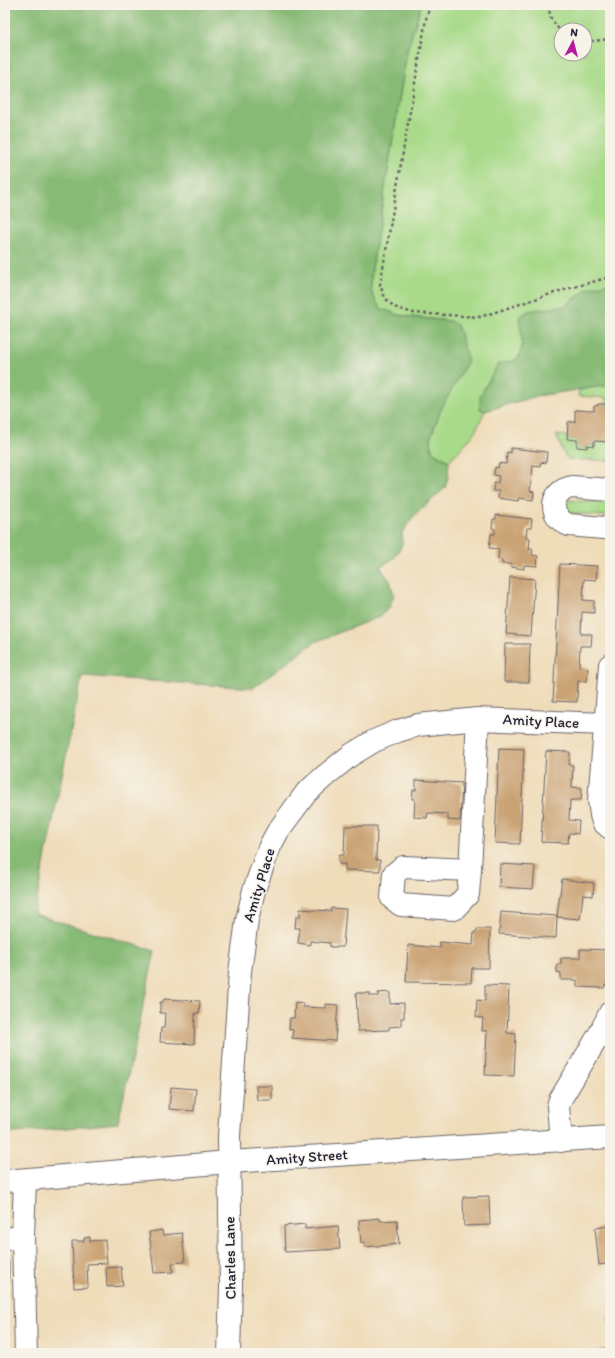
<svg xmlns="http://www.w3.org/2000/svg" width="615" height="1358" font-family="Itim,sans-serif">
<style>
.green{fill:#a8da89;stroke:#657e62;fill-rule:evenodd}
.forest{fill:#86ba75;stroke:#546e58}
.building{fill:#caa375}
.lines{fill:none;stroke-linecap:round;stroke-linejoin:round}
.minor-casing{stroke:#6a6367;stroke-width:24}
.major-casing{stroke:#6a6367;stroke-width:24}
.path{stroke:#6a6367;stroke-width:2.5;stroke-dasharray:3 3;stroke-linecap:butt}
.minor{stroke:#fff;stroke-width:22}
.major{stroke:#fff;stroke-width:22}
.labels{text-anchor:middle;stroke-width:3;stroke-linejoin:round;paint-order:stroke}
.street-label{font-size:15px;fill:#22223b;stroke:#f7f3e8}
</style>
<rect width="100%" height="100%" fill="#f7f3e8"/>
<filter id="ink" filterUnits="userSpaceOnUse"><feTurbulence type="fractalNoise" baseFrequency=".025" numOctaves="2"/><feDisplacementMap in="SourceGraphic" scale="8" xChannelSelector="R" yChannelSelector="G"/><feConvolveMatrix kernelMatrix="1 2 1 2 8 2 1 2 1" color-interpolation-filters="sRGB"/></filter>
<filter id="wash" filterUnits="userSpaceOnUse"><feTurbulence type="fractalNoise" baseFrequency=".012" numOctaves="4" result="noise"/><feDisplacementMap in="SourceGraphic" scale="16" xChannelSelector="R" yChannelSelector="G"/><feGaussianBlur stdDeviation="0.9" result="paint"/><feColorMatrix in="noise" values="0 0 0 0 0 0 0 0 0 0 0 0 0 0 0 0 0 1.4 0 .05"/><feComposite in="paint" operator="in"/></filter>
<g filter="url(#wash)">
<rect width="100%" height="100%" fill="#efdcb9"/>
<!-- green -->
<g class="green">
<path d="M421,5H610V283L588,288L566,306L528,311L521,353L480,409L485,411L474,434L449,461L432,451L431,436L442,407L450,321C435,319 389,317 380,307C371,298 371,287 371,275L407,51ZM561,30H585V54H561Z"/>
<polygon points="610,385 610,407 605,407 606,398 578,396 579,390"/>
<polygon points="556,435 567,436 567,439 577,440 577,447 587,448 587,445 594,446 594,441 610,442 610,461 568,459 565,456"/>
<polygon points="568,500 608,503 610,505 610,513 604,516 569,513 563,506 563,504"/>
</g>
<!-- forest -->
<g class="forest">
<polygon points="5,5 421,5 407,51 371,275 371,292 380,308 401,316 450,321 457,325 460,333 468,361 442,407 431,436 432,451 449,461 448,477 445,488 413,517 402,533 402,545 394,558 380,567 390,581 394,595 389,608 379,617 315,642 253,688 82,676 34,914 155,951 118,1123 5,1134"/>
<path d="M610,283V385L537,396L485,411L480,409V396L498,364C503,363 512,362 516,359C526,353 520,327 519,317L528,311L566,306L588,288Z"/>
</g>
<g id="blocks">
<!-- building -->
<g class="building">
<polygon points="598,404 606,404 605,407 610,407 610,442 594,441 594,446 587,445 587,448 577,447 577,440 567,439 568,422 575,422 575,410 594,411 594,406 597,406"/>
<polygon points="511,448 547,452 546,463 541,462 540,467 533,466 530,491 534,492 533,500 519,498 518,501 498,498 499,491 493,491 494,483 498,483 499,476 494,475 495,467 498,468 499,463 506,464 507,452 511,453"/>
<polygon points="496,515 532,519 531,528 527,528 526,538 530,538 529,549 533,549 532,555 538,556 537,566 524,565 524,569 511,567 512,564 502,564 502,560 498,559 499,549 489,548 491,534 495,534 495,529 492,528 493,519 496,519"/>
<polygon points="560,564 597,566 596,580 584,579 583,600 594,601 594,613 582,612 581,634 592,634 591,646 580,646 579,667 588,668 587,681 578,681 577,702 553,701"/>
<polygon points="510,577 535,579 531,636 506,634"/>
<polygon points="505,644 530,644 529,682 504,682"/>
<polygon points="499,748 524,749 520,844 495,843"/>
<polygon points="546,751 570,752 569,765 573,765 572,787 582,788 581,800 570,800 569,820 579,821 578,834 569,833 568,843 541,842"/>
<polygon points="416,780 462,783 460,821 448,820 448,814 428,813 427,818 414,817 415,799 412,799 413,790 416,790"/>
<polygon points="345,826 377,826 376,860 380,860 380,871 345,870 345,864 339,864 339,855 344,855"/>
<polygon points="500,864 535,866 533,889 499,887"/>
<polygon points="562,879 594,883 593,896 583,895 580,919 557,917"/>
<polygon points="331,908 346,909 343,947 330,947 330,943 310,941 310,945 298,943 300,928 295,928 296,917 300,917 300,909 331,911"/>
<polygon points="501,912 557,916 556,938 499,934"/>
<polygon points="477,929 490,929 489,968 472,968 471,983 406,982 408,945 440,948 440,942 473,945 474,932 477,932"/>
<polygon points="580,949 610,950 610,986 605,985 604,988 577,987 577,980 561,980 561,973 557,972 557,964 561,964 561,958 580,958"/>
<polygon points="485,985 509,986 507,1033 516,1034 514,1076 485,1075 487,1031 482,1031 483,1018 476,1017 477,1000 485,1001"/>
<polygon points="390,992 390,1004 404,1003 404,1018 401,1018 401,1026 389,1027 389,1030 358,1031 356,993 370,993 370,996 378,996 378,993"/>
<polygon points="164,999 200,1001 199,1013 195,1013 194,1044 160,1042 161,1028 164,1028 165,1013 160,1013 160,1002 163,1002"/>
<polygon points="295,1002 303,1003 303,1007 326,1008 326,1004 338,1005 335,1041 292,1038 293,1030 289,1029 290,1018 294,1018"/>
<polygon points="256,1086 272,1086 272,1100 257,1100"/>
<polygon points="171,1087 196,1089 194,1111 169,1109"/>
<polygon points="489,1196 490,1225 464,1226 463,1197"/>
<polygon points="380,1218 380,1221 397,1220 399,1244 365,1247 365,1242 361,1243 359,1220"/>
<polygon points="608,1223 610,1223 610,1263 599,1265 595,1228 609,1226"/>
<polygon points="305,1224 305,1229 338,1226 340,1249 285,1252 284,1226"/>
<polygon points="162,1230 163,1235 182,1233 185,1262 172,1263 173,1272 154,1273 149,1232"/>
<polygon points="90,1237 90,1241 105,1240 107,1263 87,1264 88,1287 74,1288 72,1241 84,1241 84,1238"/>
<polygon points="5,1262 9,1262 8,1296 5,1296"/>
<polygon points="121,1267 123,1286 107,1287 106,1268"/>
<polygon points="607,1315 610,1315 610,1326 609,1326"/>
<polygon points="610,1348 610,1353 587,1353 587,1352"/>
<polygon points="278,1350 306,1352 306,1353 278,1353"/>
</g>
</g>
</g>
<g filter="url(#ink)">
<use href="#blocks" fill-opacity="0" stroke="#6a6367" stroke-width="1"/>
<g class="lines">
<defs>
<g id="minor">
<path d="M610,490L572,487C549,491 548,517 569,525L603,528H607L610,525"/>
<polyline points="605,729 610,665"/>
<polyline points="610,729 605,729 599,800 601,815 603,822 610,828"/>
<polyline points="470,870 403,867 394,874 392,898 401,905 454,909 468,894 470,870 478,719"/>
<polyline points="561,1141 558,1106 560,1100 599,1035 610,1013"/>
<polyline points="25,1180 23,1237 26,1353"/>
<polyline points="5,1239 23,1237"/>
<polyline points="229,1353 231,1287 229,1136 240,972 247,920 254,890 270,846 278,831 306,793 326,775 351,755 374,741 398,731 418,725 478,719 605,724"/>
</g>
<polyline id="major" points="5,1181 229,1162 610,1137"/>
</defs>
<!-- minor casing -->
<use href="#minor" class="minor-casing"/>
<!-- major casing -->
<use href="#major" class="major-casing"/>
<!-- path -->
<g class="path">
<polyline points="430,5 426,19 380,285 385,298 394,307 413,313 480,317 560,291 610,277"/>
<polyline points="548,5 551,19 561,32"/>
<polyline points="585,40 593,41 610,39"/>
</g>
<!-- minor -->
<use href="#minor" class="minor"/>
<!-- major -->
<use href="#major" class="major"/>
</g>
</g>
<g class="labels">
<!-- street labels -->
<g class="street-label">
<text transform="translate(541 721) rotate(3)" y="5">Amity Place</text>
<text transform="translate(259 885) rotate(-73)" y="5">Amity Place</text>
<text transform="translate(307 1157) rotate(-4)" y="5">Amity Street</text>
<text transform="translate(230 1258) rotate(-91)" y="5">Charles Lane</text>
</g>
</g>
<!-- margin -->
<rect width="615" height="1358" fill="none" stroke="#f7f3e8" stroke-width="20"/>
<!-- north arrow -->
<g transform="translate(573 42) rotate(7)"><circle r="19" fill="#f7f3e8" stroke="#a29fa3"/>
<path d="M0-3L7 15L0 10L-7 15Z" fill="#b5179e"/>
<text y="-6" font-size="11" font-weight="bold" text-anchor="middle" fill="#22223b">N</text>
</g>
</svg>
